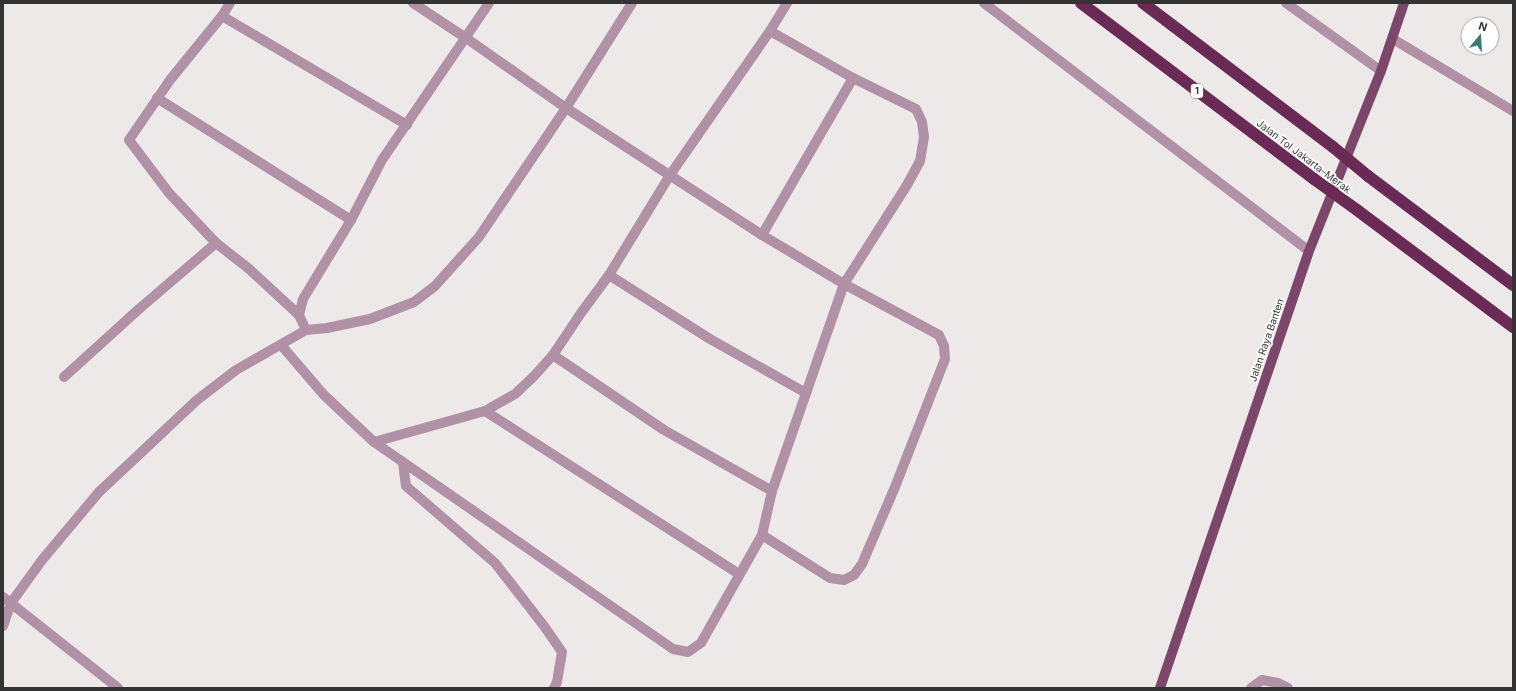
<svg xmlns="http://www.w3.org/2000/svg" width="1516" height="691" font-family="Inter,sans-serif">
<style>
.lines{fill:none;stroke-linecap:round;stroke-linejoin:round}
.minor{stroke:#b191a5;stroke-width:10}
.major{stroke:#7d466b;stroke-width:10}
.highway{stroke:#692a56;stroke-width:12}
.highway-bridge{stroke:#692a56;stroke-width:12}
.labels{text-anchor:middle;stroke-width:3.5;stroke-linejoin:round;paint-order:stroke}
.shield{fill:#fff;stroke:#717070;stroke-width:1}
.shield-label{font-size:9px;font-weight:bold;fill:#343333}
.street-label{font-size:10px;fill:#343333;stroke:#fff}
</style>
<rect width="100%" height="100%" fill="#eee9e9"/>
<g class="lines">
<!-- minor -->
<g class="minor">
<polyline points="413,3 466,38 566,108 762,235 844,284 939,335 944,346 945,359 895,487 862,564 854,575 844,580 830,578 762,535"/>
<polyline points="984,3 1309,251"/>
<polyline points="1286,3 1381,71"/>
<polyline points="222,16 407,125"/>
<polyline points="1393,39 1513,111"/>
<polyline points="157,98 351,220"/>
<polyline points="762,235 853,78"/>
<polyline points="216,243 169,193 129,140 170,80 222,16 230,3"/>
<polyline points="609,275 710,339 806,393"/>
<polyline points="306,330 327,328 370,319 414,302 435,286 479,237 566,108 632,3"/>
<polyline points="281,345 324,395 374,442 673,649 688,652 701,643 762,535 772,491 844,284 907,185 920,161 924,137 922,122 916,109 853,78 770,31"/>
<polyline points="553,355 664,430 772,491"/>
<polyline points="64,377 139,309 216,243 248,268 299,315"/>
<polyline points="485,411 739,574"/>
<polyline points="374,442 485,411 515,394 535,375 553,355 581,313 609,275 670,175 770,31 787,3"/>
<polyline points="403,463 406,486 495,563 544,626 562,652 557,682 554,688"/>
<polyline points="3,597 118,688"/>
<polyline points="3,626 11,603 42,560 99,492 197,400 236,370 306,330 299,315 303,299 351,220 382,160 489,3"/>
<polyline points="1251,688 1262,680 1278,683 1288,688"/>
</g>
<!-- major -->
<polyline class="major" points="1160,688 1309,251 1381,71 1404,3"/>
<!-- highway -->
<g class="highway">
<polyline points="1081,3 1314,179"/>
<polyline points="1143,3 1333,147"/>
<polyline points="1368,176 1513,285"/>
<polyline points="1357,210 1513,327"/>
</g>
<!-- highway-bridge -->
<g class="highway-bridge">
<polyline points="1333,147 1368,176"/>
<polyline points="1314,179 1357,210"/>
</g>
</g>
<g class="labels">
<!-- shield labels -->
<rect class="shield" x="1191" y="84" width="12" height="14" rx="3"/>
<g class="shield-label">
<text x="1197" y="94">1</text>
</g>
<!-- street labels -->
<g class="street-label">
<text transform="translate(1304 156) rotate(37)" y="4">Jalan Tol Jakarta–Merak</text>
<text transform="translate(1266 340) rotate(-71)" y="4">Jalan Raya Banten</text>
</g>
</g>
<!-- border -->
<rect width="1516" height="691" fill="none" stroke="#343333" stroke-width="8"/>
<!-- north arrow -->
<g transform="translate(1480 36) rotate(18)"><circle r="19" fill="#ffffff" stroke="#aeadad"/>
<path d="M0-3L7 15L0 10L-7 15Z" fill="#377d73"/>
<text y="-6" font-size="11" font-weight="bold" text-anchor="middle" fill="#343333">N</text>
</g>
</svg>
